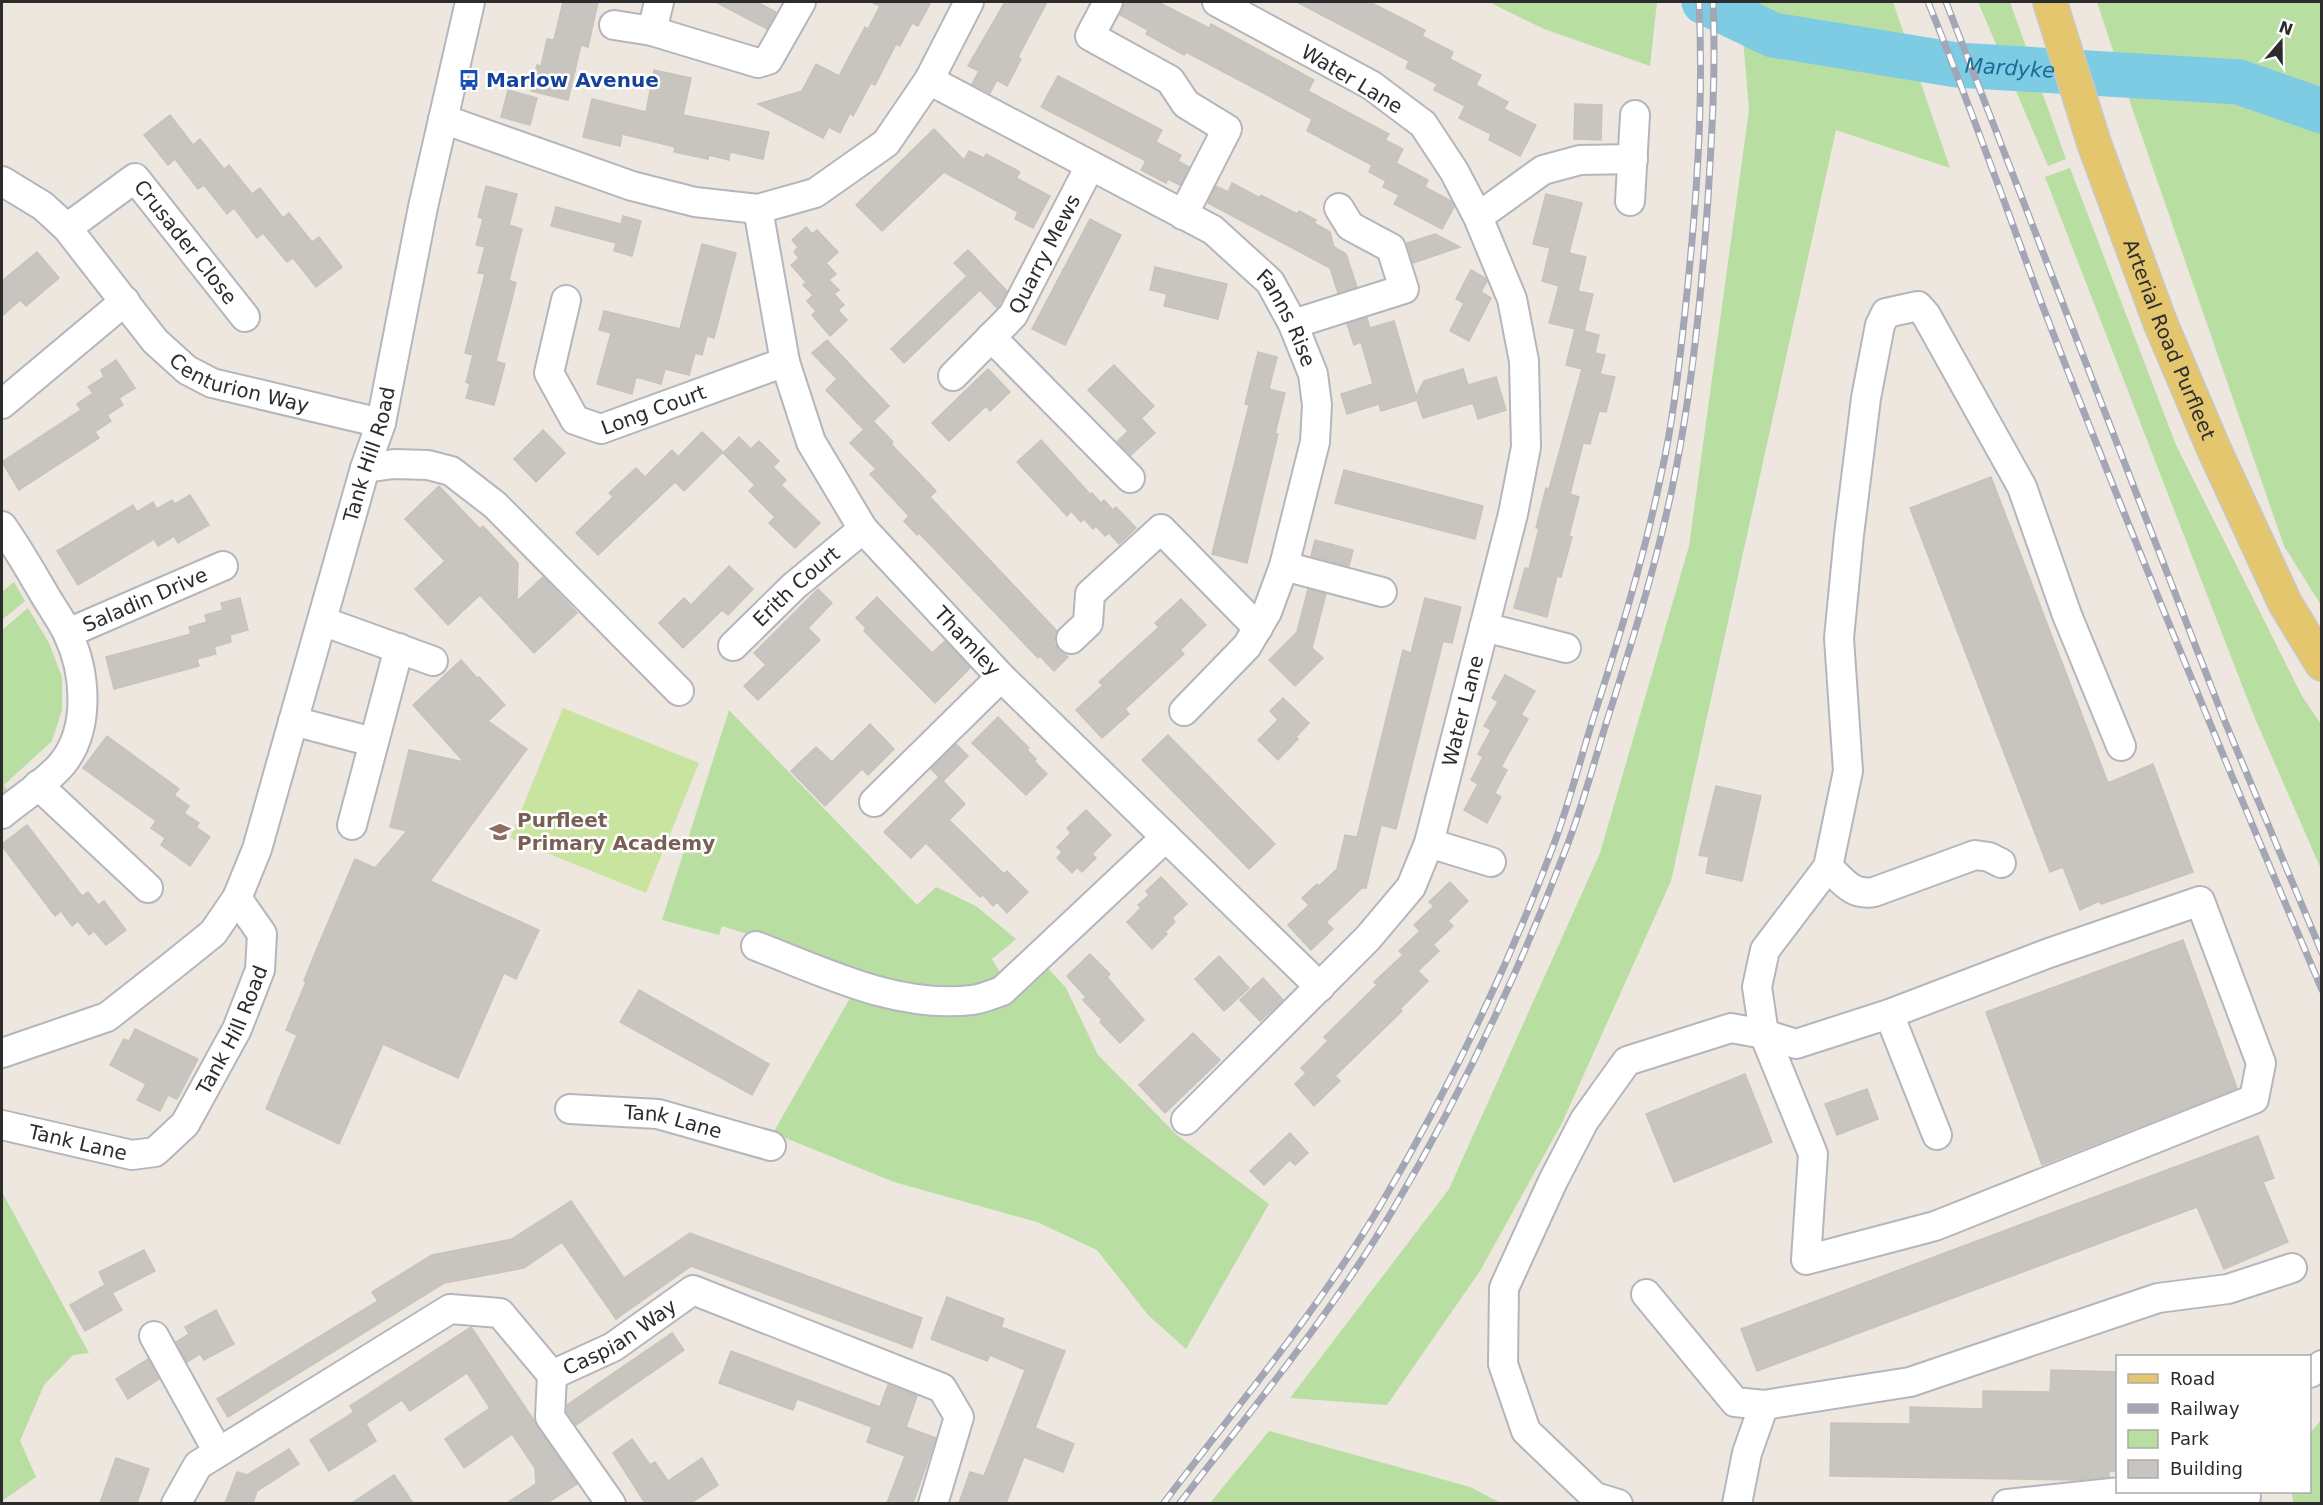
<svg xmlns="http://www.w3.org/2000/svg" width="2323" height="1505" font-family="'DejaVu Sans',sans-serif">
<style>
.green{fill:#b8dea2}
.pitch{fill:#c8e49f}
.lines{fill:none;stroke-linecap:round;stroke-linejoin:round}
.river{stroke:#7ecbe4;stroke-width:45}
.building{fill:#c8c4bf;stroke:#c8c3ba;stroke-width:1.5}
.minor-casing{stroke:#b4b6be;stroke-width:32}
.major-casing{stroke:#c8c8c8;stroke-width:36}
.minor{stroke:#fff;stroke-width:28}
.major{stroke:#e4c66e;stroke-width:33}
.rail-casing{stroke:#a3a6b5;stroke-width:7}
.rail{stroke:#fff;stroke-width:4.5;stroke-dasharray:14;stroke-linecap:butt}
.labels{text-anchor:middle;stroke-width:5;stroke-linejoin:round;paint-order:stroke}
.street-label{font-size:20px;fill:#2c2c2c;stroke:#fff}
.transit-label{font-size:20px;font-weight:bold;fill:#164399;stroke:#fff;text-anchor:start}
.education-label{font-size:20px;font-weight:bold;fill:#785e54;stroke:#fff;text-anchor:start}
.water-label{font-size:21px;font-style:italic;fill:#1a6c93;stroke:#fff}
</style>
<rect width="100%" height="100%" fill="#ede7e0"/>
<!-- green -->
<g class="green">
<polygon points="1489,2 1657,2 1650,66 1544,29"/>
<polygon points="1740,2 1893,2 1950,168 1836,130 1671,881 1562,1123 1480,1271 1387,1405 1290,1398 1449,1189 1600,853 1689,546 1749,110"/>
<polygon points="1978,2 2010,2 2066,159 2048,166"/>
<polygon points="2097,2 2321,2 2321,605 2284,546 2131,105"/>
<polygon points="2070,168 2176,445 2302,696 2321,724 2321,869 2254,716 2045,177"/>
<polygon points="14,582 25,601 2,620 2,592"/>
<polygon points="28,608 49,643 62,677 62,710 52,741 4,785 8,791 2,793 2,630"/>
<polygon points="729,710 917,905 936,887 976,906 1016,939 992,959 1003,978 1045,965 1066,988 1098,1055 1177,1135 1269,1204 1186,1349 1148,1315 1097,1250 1037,1222 894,1182 773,1133 865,972 722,926 719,935 662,920"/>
<polygon points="2,1192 89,1353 73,1355 44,1385 20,1441 36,1477 2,1501"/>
<polygon points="2321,1420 2321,1503 2293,1503 2292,1492 2310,1492 2310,1433"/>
<polygon points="1269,1431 1470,1487 1501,1503 1210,1503"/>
</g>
<!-- pitch -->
<polygon class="pitch" points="563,708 699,763 646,893 510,838"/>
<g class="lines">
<!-- river -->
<path class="river" id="s1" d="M1704,2L1773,35L1957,65L2239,82L2322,111"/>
</g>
<!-- building -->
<g class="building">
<polygon points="563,2 598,2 588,47 581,45 568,100 531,91 537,65 541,66 547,39 554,40"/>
<polygon points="716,2 757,2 776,12 767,29"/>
<polygon points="871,2 931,2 918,26 912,23 900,46 896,44 875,85 871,83 853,116 850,113 840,133 829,127 823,138 758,104 802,91 816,64 839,76 865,27 868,29 880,6"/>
<polygon points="1005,2 1047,2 1018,57 1021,59 1007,86 997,80 990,93 972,84 979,71 968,66"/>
<polygon points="1124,2 1158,2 1209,28 1211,24 1314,80 1308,91 1389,134 1385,140 1403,149 1396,163 1428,180 1425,187 1451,201 1454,207 1442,229 1394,204 1399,195 1383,187 1386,181 1369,172 1372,165 1307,131 1312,119 1186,52 1184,55 1146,34 1148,30 1120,15"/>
<polygon points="1297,2 1370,2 1425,30 1422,36 1453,52 1450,59 1481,75 1476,85 1508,102 1504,109 1536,125 1520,156 1489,140 1491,134 1459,118 1465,106 1434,90 1437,84 1406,68 1409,61"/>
<polygon points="654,70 691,78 683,115 769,132 763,159 730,152 729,160 709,155 708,159 674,152 675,147 622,134 620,146 583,137 592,99 646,112"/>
<polygon points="1058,76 1162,130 1156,142 1181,155 1178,161 1189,167 1180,185 1168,179 1166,183 1141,170 1146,161 1041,107"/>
<polygon points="508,90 537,98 530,125 501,117"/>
<polygon points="1575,104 1602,105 1601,140 1574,139"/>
<polygon points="170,115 193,145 200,139 224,169 229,165 252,194 260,188 283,218 289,213 312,242 319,237 342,267 316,287 293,258 287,262 263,233 257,238 234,208 227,214 204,185 198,189 175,159 168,165 144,135"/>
<polygon points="934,129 964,160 969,151 984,158 986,154 1020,172 1016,178 1050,196 1033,228 1015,219 1018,212 944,172 882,231 856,205"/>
<polygon points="1232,183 1260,198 1261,195 1297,214 1299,211 1316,220 1314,223 1330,232 1334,247 1346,254 1357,287 1338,293 1330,268 1208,203 1216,186 1228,192"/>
<polygon points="486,186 517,194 509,225 522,229 509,280 516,283 496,361 505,364 494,405 466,398 470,384 466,382 473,355 465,353 485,274 478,273 485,247 476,245 483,219 478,217"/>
<polygon points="1546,194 1582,203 1569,253 1586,257 1578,291 1593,294 1584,331 1599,335 1595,353 1605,355 1600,374 1615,377 1606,412 1599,411 1590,444 1583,443 1570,494 1579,497 1569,536 1572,537 1561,577 1557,576 1547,617 1514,608 1525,568 1529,569 1539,528 1536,528 1546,488 1549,489 1582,369 1566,365 1575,329 1549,323 1559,286 1542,281 1550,248 1533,244"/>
<polygon points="556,207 621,224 623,216 641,221 632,256 614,251 616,243 551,226"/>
<polygon points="1090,219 1121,235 1065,345 1032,329"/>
<polygon points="806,227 812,234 817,230 838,252 826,263 836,274 829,280 839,290 834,294 844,305 838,310 847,320 830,336 812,315 816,311 807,301 813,295 803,285 806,282 791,265 799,258 794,252 798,247 792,240"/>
<polygon points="1435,234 1460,247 1413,263 1407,243"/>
<polygon points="702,244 736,253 714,338 707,336 702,355 695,353 689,375 665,369 661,384 636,377 632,394 597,384 611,333 599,330 604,311 680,329"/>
<polygon points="968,250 1007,291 999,305 997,308 980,290 904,363 891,349 967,276 954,263"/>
<polygon points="37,252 59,278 26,306 20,300 2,316 2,281"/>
<polygon points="1155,267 1227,284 1218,319 1164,306 1167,294 1150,290"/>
<polygon points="1471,270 1485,278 1487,281 1481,292 1491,298 1469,341 1450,331 1464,303 1456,299"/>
<polygon points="1367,318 1370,328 1394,321 1416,396 1424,381 1463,369 1468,385 1496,377 1506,410 1478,419 1473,403 1423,418 1417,400 1381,411 1379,404 1347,414 1341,394 1373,384 1361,342 1354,345 1347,324"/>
<polygon points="827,340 889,406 864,430 826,390 837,379 812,353"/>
<polygon points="1258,352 1277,357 1269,389 1285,393 1275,434 1278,434 1247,563 1212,554 1249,405 1245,404"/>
<polygon points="116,360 135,388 119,398 123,405 107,415 111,421 95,432 99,438 19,490 2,462 81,410 77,404 93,393 88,387 104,377 101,370"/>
<polygon points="1114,365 1154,406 1128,431 1088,390"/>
<polygon points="988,369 1010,392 990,411 986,406 949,441 932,423"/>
<polygon points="1141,418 1155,433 1131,455 1117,442"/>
<polygon points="873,421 893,442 891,444 936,491 930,497 1057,631 1054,643 1059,651 1068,657 1054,671 1040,656 1038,658 919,533 917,535 904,521 909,516 870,474 876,469 850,443"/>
<polygon points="543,430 565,453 536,482 514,459"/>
<polygon points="702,432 723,452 684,491 675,482 598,555 576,533 613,497 609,493 636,468 645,477 672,450 678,457"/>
<polygon points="739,437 751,449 759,441 779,461 773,467 786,480 781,485 820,523 795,548 769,523 775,517 749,491 755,485 723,453"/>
<polygon points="1041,440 1090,494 1092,493 1101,503 1104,500 1113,510 1116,507 1136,528 1119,544 1109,533 1105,536 1096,526 1093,529 1084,519 1081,522 1071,511 1067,516 1017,462"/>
<polygon points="1344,470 1483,506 1475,539 1335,503"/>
<polygon points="1991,477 2108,783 2153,764 2193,872 2101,904 2099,901 2080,910 2063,867 2050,872 1910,508"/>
<polygon points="439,486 480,529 483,526 518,563 517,601 543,577 577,613 534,653 480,595 448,625 415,589 445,561 405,519"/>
<polygon points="190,495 209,525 178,543 174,536 158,546 154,539 78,585 57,551 133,505 137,512 153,502 157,509 172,500 175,504"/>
<polygon points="1315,540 1353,550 1349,566 1311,556"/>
<polygon points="729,566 753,589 728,615 722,610 683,648 659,623 684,598 691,605"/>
<polygon points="818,589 832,603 808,628 820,640 758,700 744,686 766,665 754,653"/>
<polygon points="1308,589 1326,594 1312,648 1323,658 1295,686 1269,660 1297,632"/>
<polygon points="877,597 932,653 945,641 970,668 935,703 864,631 866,628 856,618"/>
<polygon points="240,598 248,630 230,635 231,642 214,647 216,654 197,659 199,666 114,689 106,657 191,634 189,627 207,622 205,615 223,610 221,603"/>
<polygon points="1425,598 1461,607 1452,643 1443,641 1396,829 1381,825 1366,888 1362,888 1326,922 1333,929 1311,950 1288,925 1309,905 1302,898 1317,884 1319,886 1337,869 1345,835 1357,837 1403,650 1411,653"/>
<polygon points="1181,599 1206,625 1180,650 1184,654 1125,709 1129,714 1102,738 1076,710 1103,685 1099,682 1159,627 1155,623"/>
<polygon points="461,660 477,678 479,677 505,705 488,721 527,749 430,881 539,930 516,979 504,973 458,1078 383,1044 339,1144 266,1109 297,1035 286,1030 306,982 304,981 313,958 355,859 375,868 407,831 390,827 409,750 464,762 413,705"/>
<polygon points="1505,675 1535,691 1521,715 1528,719 1501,767 1507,770 1495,793 1501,797 1487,823 1464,810 1478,784 1471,780 1483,757 1478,754 1491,730 1484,726 1498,702 1492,698"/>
<polygon points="1283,698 1309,723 1296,737 1298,739 1278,760 1258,740 1278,720 1270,711"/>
<polygon points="998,717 1029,748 1027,750 1036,759 1034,761 1047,774 1026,795 972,743"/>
<polygon points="870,724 894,749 868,775 862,769 825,806 791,771 816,747 832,762"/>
<polygon points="1168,735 1275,844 1249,869 1142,760"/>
<polygon points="107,736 179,789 174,795 189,806 184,813 199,823 196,827 210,837 190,866 161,845 165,838 151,828 156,821 83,768"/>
<polygon points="956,744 968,756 943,781 931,769"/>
<polygon points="939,777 965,804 949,820 1004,874 1007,871 1028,892 1007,913 997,902 993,906 983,895 980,897 926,843 911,858 884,832"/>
<polygon points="1716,786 1761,796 1742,881 1706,873 1709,857 1699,855"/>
<polygon points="1086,810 1111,835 1092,854 1096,858 1082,872 1077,867 1072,873 1057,858 1062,852 1057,847 1071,833 1067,828"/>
<polygon points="27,825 82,896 88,892 98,905 104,901 126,930 106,945 94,931 89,935 78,921 72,926 61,911 55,916 2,846 2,844"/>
<polygon points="1161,877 1187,904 1172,918 1175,922 1165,932 1167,934 1152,949 1127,922 1141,908 1138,905 1149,895 1146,891"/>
<polygon points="1450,882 1468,901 1448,921 1453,926 1433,945 1439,951 1418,971 1428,981 1400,1009 1402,1011 1335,1076 1340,1081 1314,1106 1295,1084 1306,1073 1301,1068 1328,1041 1324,1037 1377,985 1374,982 1403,955 1399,951 1420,931 1414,925 1434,906 1429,902"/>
<polygon points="2183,940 2237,1088 2042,1165 1986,1012"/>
<polygon points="1090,954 1110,974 1107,977 1144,1020 1120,1043 1100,1022 1102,1020 1083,1000 1086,997 1067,976"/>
<polygon points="1219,956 1249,988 1224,1011 1195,979"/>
<polygon points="1263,978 1283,1000 1260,1021 1240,1000"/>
<polygon points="639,990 769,1064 752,1095 620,1022"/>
<polygon points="135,1029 198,1059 177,1099 168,1095 160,1111 137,1100 146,1084 110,1065 124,1039 129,1041"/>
<polygon points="1193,1033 1220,1060 1165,1113 1139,1085"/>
<polygon points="1745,1074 1772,1142 1674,1182 1646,1114"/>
<polygon points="1867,1089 1878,1119 1837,1135 1825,1104"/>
<polygon points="1290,1133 1308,1153 1295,1165 1290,1160 1264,1185 1250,1171"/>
<polygon points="2258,1136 2274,1178 2263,1182 2288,1242 2224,1269 2197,1207 1757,1371 1741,1329"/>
<polygon points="571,1201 624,1278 690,1233 922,1318 912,1348 691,1266 616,1319 562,1242 524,1268 444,1283 228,1417 217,1399 378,1301 372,1292 432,1255 512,1239"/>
<polygon points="144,1250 155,1271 112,1293 122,1310 85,1331 70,1305 105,1285 99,1272"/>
<polygon points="947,1297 1004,1319 1001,1327 1065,1351 1035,1428 1074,1444 1063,1472 1024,1457 1006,1503 959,1503 970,1472 984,1476 1025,1370 990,1355 987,1361 931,1339"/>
<polygon points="216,1310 234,1344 204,1360 200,1354 187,1362 176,1342 189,1334 185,1327"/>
<polygon points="471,1327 577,1484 547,1503 507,1503 536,1484 535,1468 512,1434 464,1468 445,1439 490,1408 467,1373 410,1411 402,1400 366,1424 376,1441 329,1471 310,1440 354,1412 350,1406"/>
<polygon points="672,1333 684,1350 576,1425 567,1412 567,1405"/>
<polygon points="731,1351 880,1407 888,1385 917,1396 906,1427 936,1438 913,1503 887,1503 905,1456 867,1442 872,1427 797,1399 793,1410 719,1383"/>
<polygon points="148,1359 159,1379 128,1399 116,1379"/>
<polygon points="2051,1370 2118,1372 2118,1471 2109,1471 2109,1477 2076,1480 1830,1476 1831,1423 1910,1424 1910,1407 1983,1409 1983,1391 2050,1392"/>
<polygon points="632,1439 650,1465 655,1462 668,1481 702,1458 718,1485 691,1503 645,1503 613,1453"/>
<polygon points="289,1449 299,1464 257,1491 253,1503 225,1503 237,1472 247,1475"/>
<polygon points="116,1458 149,1469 137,1503 100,1503"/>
<polygon points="394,1475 413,1503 352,1503"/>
</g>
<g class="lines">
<defs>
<g id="minor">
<polyline points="1108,2 1090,36 1170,80 1186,104 1227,129 1183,215"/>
<polyline points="614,25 652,31 758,63 768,60 801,2"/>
<polyline points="652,31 659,2"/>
<path id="s2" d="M929,80L1213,230L1270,282L1293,324L1313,374L1317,405L1315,442L1284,566L1267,612L1247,646L1184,711"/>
<polyline points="443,119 632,186 695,202 758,209 815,193 886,143 929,80 969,2"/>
<path id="s3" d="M2,181L43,206L67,228L155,341L187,370L212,383L381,423"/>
<polyline points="1630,201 1635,115"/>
<path id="s4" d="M758,209L785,362L811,442L863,529L1001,677L1320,987"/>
<polyline points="1478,217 1543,170 1580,160 1633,159"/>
<path id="s5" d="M67,228L135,178L245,317"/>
<path id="s6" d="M566,300L549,373L575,420L601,429L785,362"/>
<polyline points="1293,324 1404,289 1391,248 1350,226 1339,208"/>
<polyline points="991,337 1130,478"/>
<path id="s7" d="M953,376L1013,315L1090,166"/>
<polyline points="2,404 125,301"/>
<polyline points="365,468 394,464 428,465 451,471 495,505 679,691"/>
<path d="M2,526C17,547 30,570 43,592C51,606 60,618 67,632C86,671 91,728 62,764C46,783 21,798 2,814"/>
<polyline points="1284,566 1382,592"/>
<polyline points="322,621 433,661"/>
<polyline points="1484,627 1566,648"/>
<path id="s8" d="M68,633L223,566"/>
<polyline points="1071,639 1088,623 1090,594 1161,529 1258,628"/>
<path id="s9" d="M733,646L794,586L863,529"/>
<polyline points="293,721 373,742"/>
<polyline points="38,785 148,888"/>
<polyline points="874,802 1001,677"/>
<polyline points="352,825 399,648"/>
<polyline points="1429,843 1491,862"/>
<path d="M1828,867C1843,881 1852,896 1874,892L1975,855L1989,857L2001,863"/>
<path d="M756,946C824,972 897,1009 972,1000C982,999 993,994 1002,991L1166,837"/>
<polyline points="1889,1014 1937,1135"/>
<path id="s10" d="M2,1053L107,1017L172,966L213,933L237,898L257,849L365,468L381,423L423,207L470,2"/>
<path id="s11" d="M570,1109L658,1114L771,1146"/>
<path id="s12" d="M1186,1120L1368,938L1411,887L1429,843L1513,514L1526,447L1524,361L1512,299L1478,217L1454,171L1423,124L1371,85L1217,2"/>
<path id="s13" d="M2,1125L132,1155L155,1152L185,1124L237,1029L260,970L262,934L237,898"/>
<polyline points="1646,1294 1735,1402 1764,1405"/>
<polyline points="154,1336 218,1452"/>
<polyline points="2310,1373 2322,1365"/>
<polyline points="552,1375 550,1417 611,1504"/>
<path id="s14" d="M176,1504L198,1465L450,1309L500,1313L552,1375L613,1347L693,1290L942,1388L959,1417L933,1504"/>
<polyline points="1618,1504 1595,1497 1526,1431 1503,1364 1504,1288 1553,1181 1584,1121 1627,1061 1731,1028 1764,1034 1796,1044 1889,1014 2049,953 2200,901 2261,1063 2254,1099 1935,1226 1806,1260 1813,1154 1764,1034 1757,987 1765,950 1828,867 1848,771 1839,638 1849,535 1866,398 1880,325 1886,313 1918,306 1926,315 2022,487 2067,615 2121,746"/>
<polyline points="1737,1504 1747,1453 1764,1405 1910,1382 2158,1298 2228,1289 2292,1268"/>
<polyline points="2007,1504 2121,1492 2246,1497"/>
</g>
<g id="major">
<path id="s15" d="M2050,2L2094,143L2160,322L2213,447L2285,603L2322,664"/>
</g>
</defs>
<!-- minor casing -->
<use href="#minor" class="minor-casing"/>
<!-- major casing -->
<use href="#major" class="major-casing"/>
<!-- minor -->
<use href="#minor" class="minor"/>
<!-- major -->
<use href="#major" class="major"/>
<defs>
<g id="rail">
<path d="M1928,2C1969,102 2005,205 2043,307C2131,536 2226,764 2322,990"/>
<polyline points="1946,2 2223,717 2322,953"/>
<path d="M1163,1504C1237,1406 1318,1311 1380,1206C1448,1091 1507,970 1554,844C1569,803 1580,761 1593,719C1619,638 1644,558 1661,475C1673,422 1679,366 1685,312C1696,210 1704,105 1699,2"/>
<path d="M1179,1504C1252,1409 1330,1316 1391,1213C1460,1097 1517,977 1565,851C1583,806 1595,758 1610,711C1635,633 1659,555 1675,474C1693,383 1702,290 1708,198C1712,133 1716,67 1713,2"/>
</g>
</defs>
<!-- rail casing -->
<use href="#rail" class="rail-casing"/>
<!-- rail -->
<use href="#rail" class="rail"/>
</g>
<!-- icons -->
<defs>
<symbol id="bus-bare" viewBox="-9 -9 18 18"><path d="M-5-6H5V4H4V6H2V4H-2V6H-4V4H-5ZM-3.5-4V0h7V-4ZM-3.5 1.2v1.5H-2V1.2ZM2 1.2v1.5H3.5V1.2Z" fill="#1a4fb4" stroke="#fff" stroke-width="2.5" paint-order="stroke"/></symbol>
<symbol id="school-bare" viewBox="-9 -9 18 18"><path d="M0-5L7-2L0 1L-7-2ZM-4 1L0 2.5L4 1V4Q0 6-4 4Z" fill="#8d6e63" stroke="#fff" stroke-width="2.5" paint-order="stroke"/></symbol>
</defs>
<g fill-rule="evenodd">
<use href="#bus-bare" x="454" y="65" width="30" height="30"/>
<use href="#school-bare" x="485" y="817" width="30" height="30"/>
</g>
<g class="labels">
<!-- street labels -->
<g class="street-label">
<text transform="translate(1352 79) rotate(31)" y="7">Water Lane</text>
<text dy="7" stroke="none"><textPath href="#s5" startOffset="166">Crusader Close</textPath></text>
<text dy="7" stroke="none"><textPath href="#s7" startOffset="154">Quarry Mews</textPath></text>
<text dy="7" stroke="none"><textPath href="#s2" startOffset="438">Fanns Rise</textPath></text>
<text dy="7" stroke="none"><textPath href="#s15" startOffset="358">Arterial Road Purfleet</textPath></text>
<text dy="7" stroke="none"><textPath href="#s3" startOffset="321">Centurion Way</textPath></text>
<text dy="7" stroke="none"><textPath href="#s6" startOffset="212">Long Court</textPath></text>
<text dy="7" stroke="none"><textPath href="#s10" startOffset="752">Tank Hill Road</textPath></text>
<text dy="7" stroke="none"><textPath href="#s9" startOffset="87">Erith Court</textPath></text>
<text dy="7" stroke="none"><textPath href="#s8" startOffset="84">Saladin Drive</textPath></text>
<text dy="7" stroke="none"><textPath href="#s4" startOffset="494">Thamley</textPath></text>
<text dy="7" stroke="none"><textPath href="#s12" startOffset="508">Water Lane</textPath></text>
<text dy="7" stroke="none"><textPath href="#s13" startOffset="303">Tank Hill Road</textPath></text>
<text dy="7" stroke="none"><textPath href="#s11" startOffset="104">Tank Lane</textPath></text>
<text dy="7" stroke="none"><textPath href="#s13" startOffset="78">Tank Lane</textPath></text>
<text dy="7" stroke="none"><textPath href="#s14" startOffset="550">Caspian Way</textPath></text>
</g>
<!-- transit labels -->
<g class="transit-label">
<text x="486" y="87">Marlow Avenue</text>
</g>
<!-- education labels -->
<g class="education-label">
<text x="517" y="827">Purfleet<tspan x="517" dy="23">Primary Academy</tspan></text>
</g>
<!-- water labels -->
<g class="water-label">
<text dy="7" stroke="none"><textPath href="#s1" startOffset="316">Mardyke</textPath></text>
</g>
</g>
<!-- border -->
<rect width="2323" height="1505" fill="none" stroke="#2c2c2c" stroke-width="6"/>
<!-- legend -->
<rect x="2116" y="1355" width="195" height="138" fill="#ffffff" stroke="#ababab" stroke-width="1.5"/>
<rect x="2128" y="1374" width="30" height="9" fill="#e4c66e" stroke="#ababab" stroke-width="1.5"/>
<text x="2170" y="1385" font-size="18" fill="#2c2c2c">Road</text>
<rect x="2128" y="1404" width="30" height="9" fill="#a3a6b5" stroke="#ababab" stroke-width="1.5"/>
<text x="2170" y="1415" font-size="18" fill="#2c2c2c">Railway</text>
<rect x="2128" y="1430" width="30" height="18" fill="#b8dea2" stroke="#ababab" stroke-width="1.5"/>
<text x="2170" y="1445" font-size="18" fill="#2c2c2c">Park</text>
<rect x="2128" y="1460" width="30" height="18" fill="#c8c4bf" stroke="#ababab" stroke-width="1.5"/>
<text x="2170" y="1475" font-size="18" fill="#2c2c2c">Building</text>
<!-- north arrow -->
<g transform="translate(2281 42) rotate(20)" stroke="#ffffff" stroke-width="4.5" paint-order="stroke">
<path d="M0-4.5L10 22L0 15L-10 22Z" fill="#2c2c2c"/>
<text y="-9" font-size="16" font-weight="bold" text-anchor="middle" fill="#2c2c2c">N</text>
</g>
</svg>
